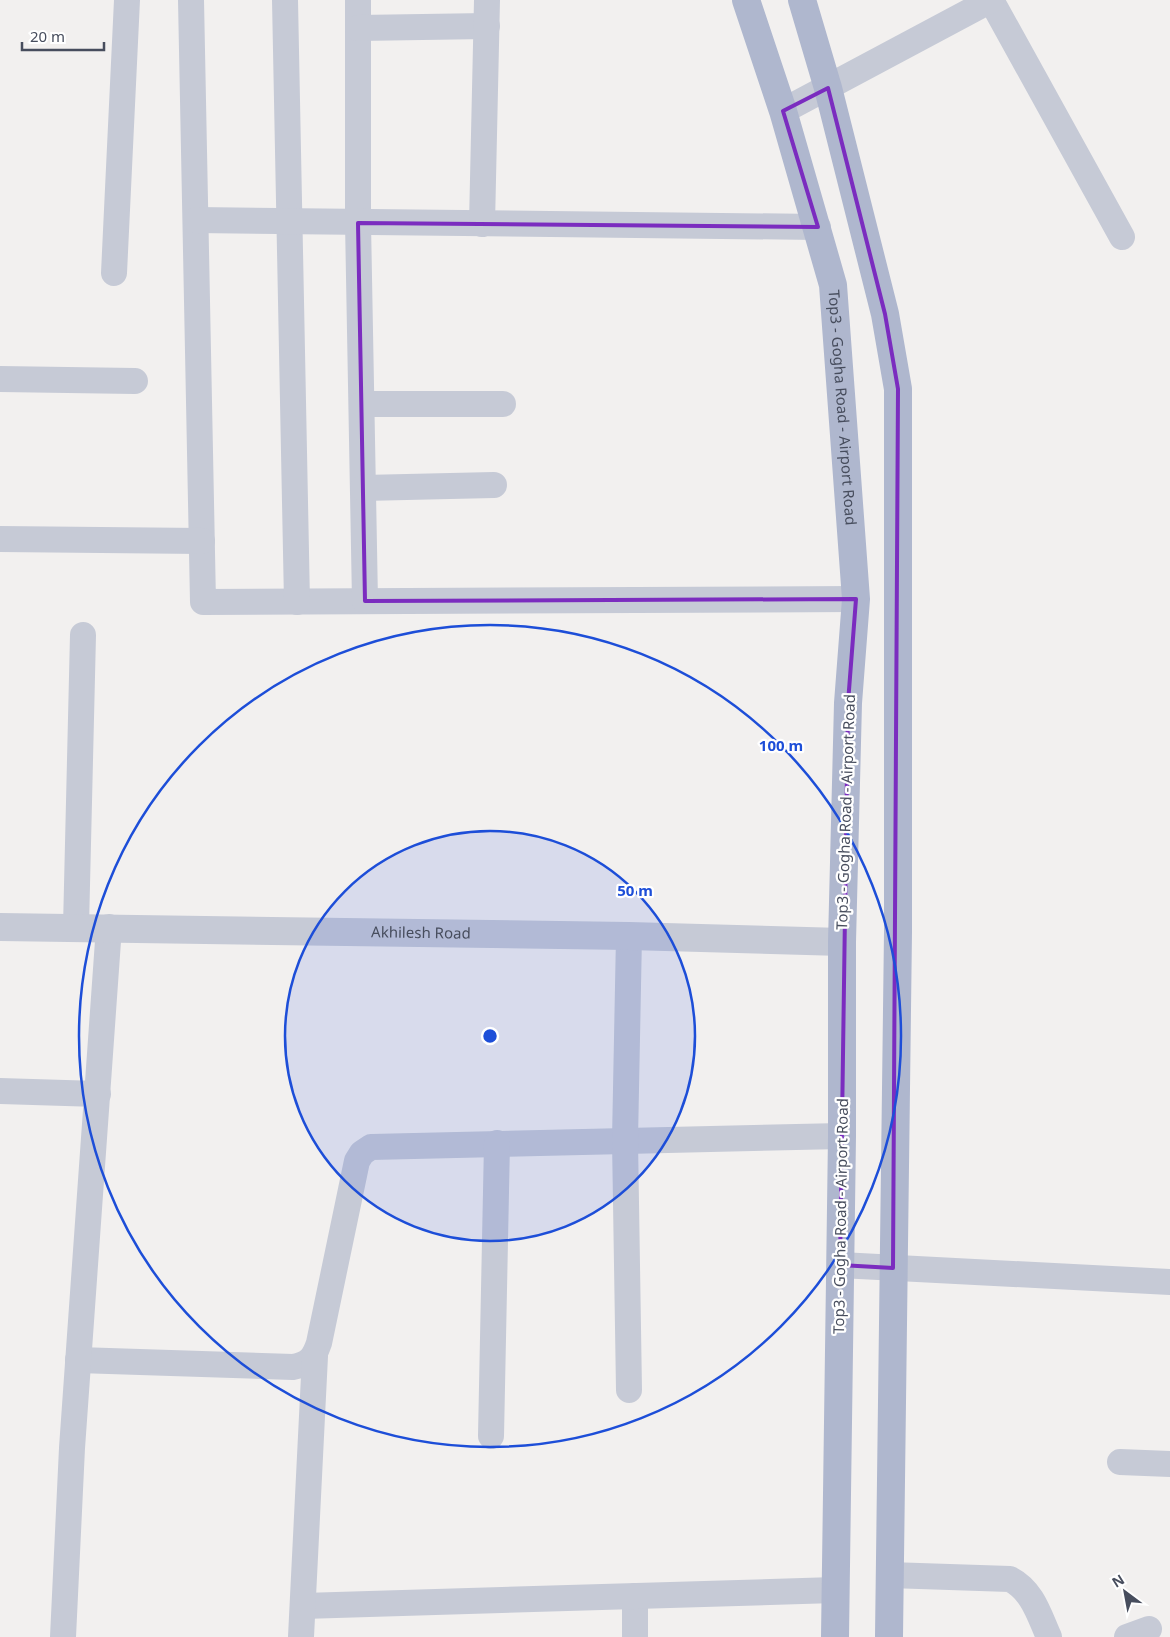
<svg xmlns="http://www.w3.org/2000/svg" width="1170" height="1637" font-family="'Noto Sans',sans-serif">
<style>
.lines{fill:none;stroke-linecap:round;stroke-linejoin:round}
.minor{stroke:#c6cad6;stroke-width:26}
.tertiary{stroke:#c6cad6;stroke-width:28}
.primary{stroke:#afb7ce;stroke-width:28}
.marked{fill:none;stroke:#7b2cbf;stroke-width:4;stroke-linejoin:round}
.ring{fill:none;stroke:#1d4ed8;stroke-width:2.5}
.labels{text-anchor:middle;stroke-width:4.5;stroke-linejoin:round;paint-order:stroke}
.street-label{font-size:15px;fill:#474d5d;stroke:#fff}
.centre{fill:#1d4ed8;stroke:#fff;stroke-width:2.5}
.ring-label{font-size:15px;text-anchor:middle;font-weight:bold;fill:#1d4ed8;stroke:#fff;stroke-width:4.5;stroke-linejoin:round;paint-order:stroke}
</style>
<rect width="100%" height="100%" fill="#f2f0ef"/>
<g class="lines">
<!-- minor -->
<g class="minor">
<polyline points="191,0 203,602 856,599"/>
<polyline points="285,0 297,602"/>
<polyline points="358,0 358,223 365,601"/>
<polyline points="991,0 1122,237"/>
<polyline points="358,28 487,26"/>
<polyline points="783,111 991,0"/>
<polyline points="196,220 818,227"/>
<polyline points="482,224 487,0"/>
<polyline points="114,273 127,0"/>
<polyline points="0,379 135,381"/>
<polyline points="362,404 503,404"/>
<polyline points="363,488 494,485"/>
<polyline points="0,539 202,541"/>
<polyline points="76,927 83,635"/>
<polyline points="0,1091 98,1094"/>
<polyline points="840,1265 1170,1282"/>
<path d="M78,1360L293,1367C309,1364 314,1358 319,1343L357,1161L362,1153L371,1147L842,1136"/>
<polyline points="629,1390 625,1140 629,936"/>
<polyline points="491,1436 497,1143"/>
<polyline points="1120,1462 1170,1464"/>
<path d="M889,1575L1010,1579C1033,1591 1039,1615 1049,1637"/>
<polyline points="635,1596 635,1637"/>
<polyline points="303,1606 835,1590"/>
<polyline points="63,1637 72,1448 109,927"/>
<polyline points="301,1637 315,1356"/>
<polyline points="1127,1637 1149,1629"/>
</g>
<!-- tertiary -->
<path class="tertiary" id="s1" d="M0,927L629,936L842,942"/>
<!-- primary -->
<g class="primary">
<path id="s2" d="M746,0L783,111L833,285L856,599L848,703L842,942V1136L835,1637"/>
<polyline points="802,0 828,88 885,314 898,389 898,932 889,1637"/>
</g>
</g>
<!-- marked area -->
<path class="marked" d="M828,88L885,314L898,389L893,1268L840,1265L848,703L856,599L365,601L358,223L818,227L783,111Z"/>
<!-- distance rings -->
<circle cx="490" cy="1036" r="205" fill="#1d4ed8" fill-opacity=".12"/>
<g class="ring">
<circle cx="490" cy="1036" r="205"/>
<circle cx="490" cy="1036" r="411"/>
</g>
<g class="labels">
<!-- street labels -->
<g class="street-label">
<text dy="5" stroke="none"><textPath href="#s2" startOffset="421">Top3 - Gogha Road - Airport Road</textPath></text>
<text transform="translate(846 812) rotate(-88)" y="5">Top3 - Gogha Road - Airport Road</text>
<text dy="5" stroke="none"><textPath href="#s1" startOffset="421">Akhilesh Road</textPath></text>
<text transform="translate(841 1216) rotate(-89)" y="5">Top3 - Gogha Road - Airport Road</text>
</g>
</g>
<circle cx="490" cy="1036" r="8" class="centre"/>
<g class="ring-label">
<text x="781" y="751">100 m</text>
<text x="635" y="896">50 m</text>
</g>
<!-- north arrow -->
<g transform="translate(1125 1592) rotate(328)" stroke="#ffffff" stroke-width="4" paint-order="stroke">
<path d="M0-4L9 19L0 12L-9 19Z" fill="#474d5d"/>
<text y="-8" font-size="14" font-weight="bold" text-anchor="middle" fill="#474d5d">N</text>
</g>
<!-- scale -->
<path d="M22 42v8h82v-8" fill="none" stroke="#474d5d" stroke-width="2.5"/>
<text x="30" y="42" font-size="15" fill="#474d5d" stroke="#ffffff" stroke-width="4" paint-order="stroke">20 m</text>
</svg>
